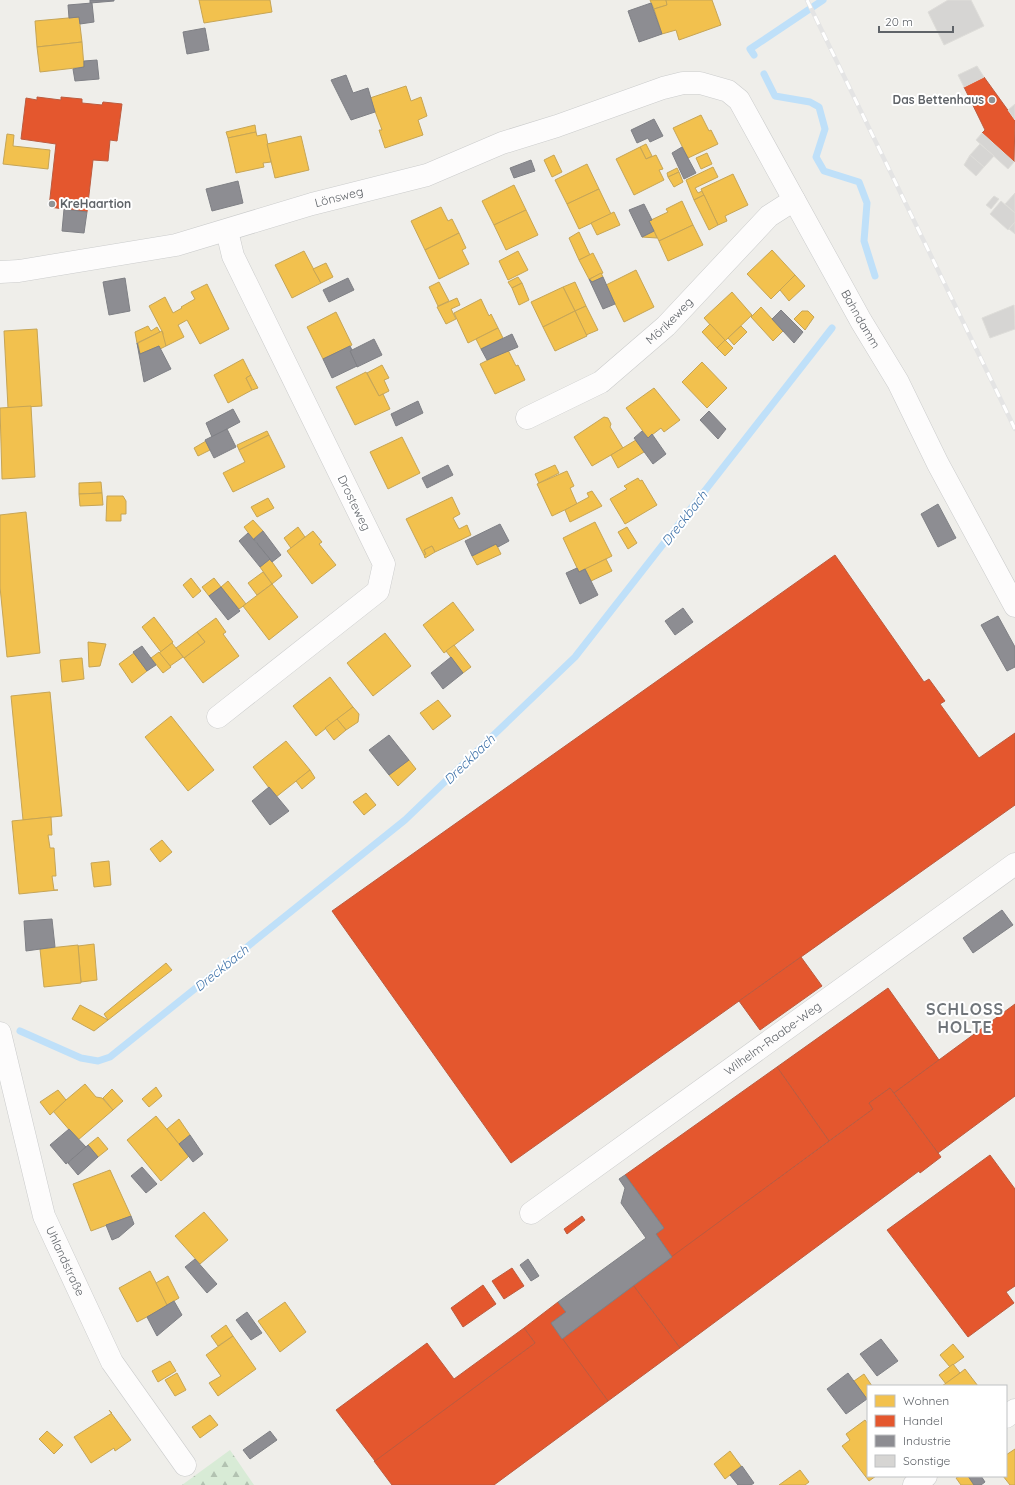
<svg xmlns="http://www.w3.org/2000/svg" width="1015" height="1485" font-family="Quicksand,sans-serif">
<style>
.forest{fill:url(#forest-firs)}
.homes{fill:#f2c14e;stroke:#c6a556}
.shops{fill:#e4572e;stroke:#bc5b3f}
.industry{fill:#8d8d92;stroke:#7f8085}
.lines{fill:none;stroke-linecap:round;stroke-linejoin:round}
.stream{stroke:#bfe0f9;stroke-width:7}
.building{fill:#d6d5d3;stroke:#deddd9}
.minor-casing{stroke:#cbcccc;stroke-width:23}
.minor{stroke:#fdfcfc;stroke-width:22}
.rail-casing{stroke:#e4e4e4;stroke-width:4.5}
.rail{stroke:#fff;stroke-width:3;stroke-dasharray:9;stroke-linecap:butt}
.poi-dot{fill:#919496;stroke:#fff;stroke-width:1.5}
.labels{text-anchor:middle;stroke-width:4;stroke-linejoin:round;paint-order:stroke}
.poi-label{font-size:12px;font-weight:bold;fill:#5f6368;stroke:#fff;text-anchor:end}
.street-label{font-size:12px;fill:#5f6368;stroke:#fff}
.water-label{font-size:13px;font-style:italic;fill:#4174aa;stroke:#fff}
.district-label{font-size:16px;font-weight:bold;letter-spacing:1px;fill:#70757a;stroke:#fff}
</style>
<defs>
<pattern id="forest-firs" width="22" height="20" patternUnits="userSpaceOnUse"><rect width="22" height="20" fill="#d8ebd6"/><path d="M5 1l3.5 6h-7zM16 11l3.5 6h-7z" fill="#b2c2b1"/></pattern>
</defs>
<rect width="100%" height="100%" fill="#efeeea"/>
<!-- forest -->
<polygon class="forest" points="230,1450 254,1485 182,1485"/>
<!-- homes -->
<g class="homes">
<polygon points="199,0 270,0 272,12 204,23"/>
<polygon points="650,0 666,0 667,5 654,9"/>
<polygon points="666,0 712,0 721,25 679,40 676,30 662,34 654,9 667,5"/>
<polygon points="79,17 82,42 37,47 35,21"/>
<polygon points="82,42 84,67 40,72 37,47"/>
<polygon points="406,86 411,101 421,97 427,116 418,120 423,135 385,148 379,130 382,130 370,98"/>
<polygon points="701,115 709,131 711,130 718,144 688,158 673,128"/>
<polygon points="255,125 256,132 228,138 226,132"/>
<polygon points="256,132 257,136 266,134 271,162 263,163 264,167 236,173 228,138"/>
<polygon points="7,134 14,135 13,146 50,150 48,169 3,164"/>
<polygon points="301,136 309,170 275,178 267,144"/>
<polygon points="646,144 652,156 646,159 640,147"/>
<polygon points="640,147 646,159 656,155 663,169 659,170 664,180 634,195 616,159"/>
<polygon points="707,153 712,164 701,169 696,158"/>
<polygon points="554,155 562,172 552,177 544,160"/>
<polygon points="587,164 599,189 567,204 555,180"/>
<polygon points="713,167 718,177 695,188 698,193 702,191 704,195 694,200 686,180"/>
<polygon points="677,168 679,172 668,177 667,173"/>
<polygon points="679,172 683,182 674,187 668,177"/>
<polygon points="733,174 748,205 725,216 727,221 718,225 701,189"/>
<polygon points="514,185 526,210 494,225 482,201"/>
<polygon points="599,189 611,214 579,229 567,204"/>
<polygon points="704,195 718,225 709,230 694,200"/>
<polygon points="682,201 693,225 659,241 649,221 668,212 666,209"/>
<polygon points="441,207 448,221 452,219 459,233 425,250 411,221"/>
<polygon points="526,210 538,235 506,250 494,225"/>
<polygon points="614,212 620,225 597,235 591,223"/>
<polygon points="693,225 703,245 668,261 659,241"/>
<polygon points="654,231 657,238 642,237"/>
<polygon points="579,232 590,255 579,260 569,238"/>
<polygon points="459,233 466,248 462,250 469,264 439,279 425,250"/>
<polygon points="772,250 795,275 771,299 747,274"/>
<polygon points="304,251 321,283 292,298 275,265"/>
<polygon points="518,251 528,270 508,280 499,261"/>
<polygon points="593,253 603,273 589,279 579,260"/>
<polygon points="326,263 333,277 321,283 313,269"/>
<polygon points="636,270 654,307 624,322 606,285"/>
<polygon points="601,273 603,277 592,282 590,279"/>
<polygon points="795,275 805,286 789,301 780,290"/>
<polygon points="518,277 522,283 512,288 508,282"/>
<polygon points="439,282 449,301 438,306 429,287"/>
<polygon points="575,282 586,306 575,311 563,287"/>
<polygon points="522,283 529,300 519,305 512,288"/>
<polygon points="207,284 229,329 200,344 187,320 178,325 184,337 166,346 162,338 163,333 149,306 165,297 173,313 182,308 181,307 195,299 191,292"/>
<polygon points="563,287 575,311 543,327 531,302"/>
<polygon points="732,292 752,315 725,341 704,318"/>
<polygon points="457,298 460,305 451,309 456,319 446,324 437,307"/>
<polygon points="481,299 489,316 491,314 498,328 468,343 454,313"/>
<polygon points="586,306 598,330 586,335 575,311"/>
<polygon points="761,307 783,331 773,341 751,317"/>
<polygon points="575,311 587,336 555,351 543,327"/>
<polygon points="802,311 808,311 814,317 805,330 794,319"/>
<polygon points="336,312 352,345 323,359 307,327"/>
<polygon points="710,324 725,340 717,348 702,332"/>
<polygon points="148,326 151,331 157,327 160,332 137,343 135,332"/>
<polygon points="741,326 747,332 734,345 728,338"/>
<polygon points="498,328 503,338 481,349 476,339"/>
<polygon points="37,329 42,406 8,408 4,331"/>
<polygon points="162,331 166,346 160,349 159,346 140,354 138,343"/>
<polygon points="725,340 733,348 725,356 717,348"/>
<polygon points="508,350 516,366 518,365 525,380 495,394 480,364"/>
<polygon points="243,359 251,375 246,378 252,390 228,403 214,375"/>
<polygon points="702,362 727,388 707,408 682,382"/>
<polygon points="382,365 389,378 384,380 389,391 379,396 367,373"/>
<polygon points="366,372 379,396 383,394 390,409 355,425 336,387"/>
<polygon points="251,375 258,388 252,390 246,378"/>
<polygon points="654,388 680,420 664,432 661,428 648,438 626,408"/>
<polygon points="31,406 35,477 2,479 0,408"/>
<polygon points="604,417 608,418 611,424 610,427 623,448 592,466 574,437"/>
<polygon points="267,431 269,435 239,450 237,445"/>
<polygon points="269,435 285,467 233,492 223,473 245,462 239,450"/>
<polygon points="402,437 420,473 388,489 370,452"/>
<polygon points="636,440 644,452 618,468 611,455"/>
<polygon points="206,441 210,450 198,456 194,448"/>
<polygon points="555,465 559,473 539,483 535,474"/>
<polygon points="567,471 574,486 570,488 577,504 552,516 537,484"/>
<polygon points="638,478 640,481 642,480 657,505 625,524 610,499 627,489 624,486"/>
<polygon points="101,482 102,493 79,494 79,483"/>
<polygon points="592,491 602,506 570,522 565,510 589,497 587,493"/>
<polygon points="102,493 103,505 80,506 79,494"/>
<polygon points="107,496 123,496 126,501 126,514 121,514 121,521 106,521"/>
<polygon points="452,497 460,514 453,518 459,529 467,525 471,535 435,552 432,546 424,550 426,554 424,555 406,519"/>
<polygon points="268,498 274,508 257,517 251,507"/>
<polygon points="26,512 40,653 7,657 0,587 0,515"/>
<polygon points="253,520 263,531 253,539 244,527"/>
<polygon points="595,522 612,556 579,572 563,538"/>
<polygon points="298,527 305,537 291,548 284,538"/>
<polygon points="627,527 637,543 628,549 618,532"/>
<polygon points="313,531 322,542 319,544 336,565 312,584 287,551"/>
<polygon points="496,544 501,554 477,565 472,556"/>
<polygon points="432,546 435,552 425,558 424,555 426,554 424,550"/>
<polygon points="270,559 282,576 272,584 260,567"/>
<polygon points="606,559 612,571 591,581 585,569"/>
<polygon points="263,572 272,584 257,595 248,583"/>
<polygon points="191,578 201,591 193,598 183,585"/>
<polygon points="214,578 221,587 209,596 202,587"/>
<polygon points="228,581 246,604 239,609 221,587"/>
<polygon points="272,584 298,617 269,640 243,606"/>
<polygon points="453,602 474,630 444,653 423,625"/>
<polygon points="154,617 173,642 161,652 142,627"/>
<polygon points="216,618 226,632 223,634 239,656 203,683 184,658 205,642 197,632"/>
<polygon points="197,632 205,642 184,658 176,648"/>
<polygon points="385,633 411,666 373,696 347,663"/>
<polygon points="88,642 106,644 100,666 89,667"/>
<polygon points="172,643 183,657 170,666 159,653"/>
<polygon points="454,645 471,667 463,673 446,651"/>
<polygon points="159,652 171,667 163,673 151,658"/>
<polygon points="134,653 147,671 132,683 119,664"/>
<polygon points="82,658 84,679 62,682 60,660"/>
<polygon points="330,677 353,707 316,736 293,706"/>
<polygon points="50,692 62,816 23,820 11,696"/>
<polygon points="438,700 451,716 433,730 420,713"/>
<polygon points="353,707 359,714 358,722 346,730 337,719"/>
<polygon points="171,716 214,770 188,791 145,737"/>
<polygon points="337,719 346,730 334,740 325,728"/>
<polygon points="286,741 310,770 276,797 253,767"/>
<polygon points="409,760 416,769 398,786 389,775"/>
<polygon points="310,770 315,778 302,789 296,781"/>
<polygon points="366,793 376,805 364,815 353,802"/>
<polygon points="51,817 52,835 48,835 50,848 54,848 56,876 52,876 54,890 58,890 19,894 12,821"/>
<polygon points="162,840 172,852 160,862 150,849"/>
<polygon points="109,861 111,885 94,887 91,863"/>
<polygon points="94,944 97,980 81,982 78,946"/>
<polygon points="78,945 81,983 44,987 40,949"/>
<polygon points="166,963 172,970 108,1020 104,1014"/>
<polygon points="80,1005 108,1020 94,1031 72,1019"/>
<polygon points="85,1084 96,1097 102,1098 113,1110 78,1140 53,1111"/>
<polygon points="156,1087 162,1096 149,1107 142,1099"/>
<polygon points="112,1089 123,1101 113,1110 103,1098"/>
<polygon points="58,1090 66,1100 50,1115 40,1102"/>
<polygon points="156,1116 189,1156 161,1181 127,1140"/>
<polygon points="179,1119 190,1135 179,1144 167,1129"/>
<polygon points="98,1137 108,1149 98,1157 88,1145"/>
<polygon points="110,1170 131,1216 91,1231 73,1184"/>
<polygon points="204,1212 228,1240 200,1264 175,1236"/>
<polygon points="150,1271 168,1306 137,1322 119,1288"/>
<polygon points="168,1276 179,1298 167,1305 156,1283"/>
<polygon points="285,1302 306,1332 280,1352 258,1321"/>
<polygon points="226,1325 233,1336 218,1346 211,1336"/>
<polygon points="233,1336 256,1369 218,1396 209,1383 221,1376 206,1355"/>
<polygon points="953,1344 964,1357 950,1367 940,1355"/>
<polygon points="170,1361 176,1371 158,1382 152,1371"/>
<polygon points="953,1364 960,1373 946,1384 939,1375"/>
<polygon points="965,1369 978,1386 942,1386 960,1373"/>
<polygon points="177,1373 186,1390 175,1396 165,1380"/>
<polygon points="864,1374 872,1386 868,1386 867,1399 854,1381"/>
<polygon points="109,1410 131,1440 115,1451 114,1448 91,1463 74,1437 112,1413"/>
<polygon points="210,1415 218,1425 200,1438 192,1427"/>
<polygon points="865,1420 868,1424 868,1476 876,1476 869,1481 842,1446 850,1440 846,1434"/>
<polygon points="47,1431 63,1445 54,1454 39,1439"/>
<polygon points="1015,1449 1015,1485 1010,1485 1003,1476 1006,1476 1006,1455"/>
<polygon points="730,1451 741,1466 725,1479 714,1464"/>
<polygon points="800,1470 809,1482 805,1485 779,1485"/>
<polygon points="960,1476 968,1476 974,1485 961,1485 956,1478"/>
</g>
<!-- shops -->
<g class="shops">
<polygon points="984,77 1015,120 1014,162 982,133 985,130 964,87"/>
<polygon points="37,97 61,100 61,97 82,99 82,103 102,105 103,102 122,104 117,141 110,140 108,161 93,160 87,212 49,207 56,144 21,139 26,98 37,100"/>
<polygon points="835,555 924,682 929,679 945,701 940,704 979,758 1015,733 1015,805 511,1163 332,911"/>
<polygon points="801,957 822,986 760,1030 739,1001"/>
<polygon points="888,988 939,1060 894,1093 890,1088 869,1103 873,1109 829,1141 777,1067"/>
<polygon points="1015,1004 1015,1096 938,1153 894,1093"/>
<polygon points="777,1067 829,1141 672,1257 656,1234 664,1228 625,1175"/>
<polygon points="890,1088 941,1157 920,1173 919,1171 680,1348 633,1285 873,1109 869,1103"/>
<polygon points="990,1155 1015,1189 1015,1286 1006,1292 1014,1303 968,1337 887,1230"/>
<polygon points="582,1216 585,1220 567,1234 564,1229"/>
<polygon points="512,1268 524,1286 504,1299 492,1281"/>
<polygon points="483,1285 496,1304 463,1327 451,1308"/>
<polygon points="633,1285 680,1348 608,1401 562,1339"/>
<polygon points="558,1302 566,1312 551,1323 608,1401 494,1485 392,1485 374,1461 535,1343 524,1328"/>
<polygon points="524,1328 535,1343 375,1461 336,1410 427,1343 454,1379"/>
</g>
<!-- industry -->
<g class="industry">
<polygon points="90,0 114,0 114,1 90,3"/>
<polygon points="92,3 94,22 80,24 79,17 69,18 68,5"/>
<polygon points="651,3 662,34 639,42 628,11"/>
<polygon points="205,28 209,50 187,54 183,32"/>
<polygon points="97,60 99,79 75,81 73,69 84,67 84,61"/>
<polygon points="346,75 353,93 368,88 375,112 351,120 331,80"/>
<polygon points="654,119 663,136 650,142 648,138 637,143 631,130"/>
<polygon points="682,147 696,173 684,179 672,153"/>
<polygon points="531,160 535,171 514,178 510,168"/>
<polygon points="238,181 243,203 212,211 206,189"/>
<polygon points="644,204 652,220 649,221 654,231 642,237 629,210"/>
<polygon points="64,209 87,212 84,233 62,231"/>
<polygon points="603,277 615,304 603,309 589,279 592,282"/>
<polygon points="125,278 130,311 109,315 103,282"/>
<polygon points="348,278 354,290 329,302 323,290"/>
<polygon points="781,310 803,332 794,343 772,319"/>
<polygon points="512,334 518,347 487,360 481,349"/>
<polygon points="374,339 382,355 357,367 350,351"/>
<polygon points="137,343 140,354 159,346 171,369 144,382"/>
<polygon points="350,346 352,350 350,351 357,366 332,378 323,359"/>
<polygon points="418,401 423,413 396,426 391,414"/>
<polygon points="233,409 240,422 212,437 206,423"/>
<polygon points="709,411 726,429 718,439 700,420"/>
<polygon points="227,429 236,447 214,458 205,440"/>
<polygon points="642,431 648,438 652,434 666,454 653,464 634,438"/>
<polygon points="448,465 453,475 427,488 422,478"/>
<polygon points="938,504 956,538 938,547 921,514"/>
<polygon points="500,524 509,541 498,547 496,544 472,556 465,541"/>
<polygon points="263,531 281,555 272,562 254,539"/>
<polygon points="248,533 270,559 260,567 239,541"/>
<polygon points="577,568 579,572 585,569 598,595 580,604 566,573"/>
<polygon points="221,587 240,611 228,620 209,596"/>
<polygon points="683,608 693,622 675,635 665,621"/>
<polygon points="998,616 1015,647 1015,667 1007,671 981,625"/>
<polygon points="142,646 156,665 147,671 133,652"/>
<polygon points="451,657 463,673 443,689 431,673"/>
<polygon points="389,735 409,760 389,775 369,750"/>
<polygon points="269,787 289,811 270,825 252,801"/>
<polygon points="1002,910 1013,925 973,953 963,938"/>
<polygon points="52,919 55,947 26,951 24,921"/>
<polygon points="69,1129 86,1147 66,1164 50,1145"/>
<polygon points="190,1135 203,1154 193,1162 179,1144"/>
<polygon points="88,1145 98,1157 78,1175 68,1163"/>
<polygon points="142,1167 157,1184 146,1193 131,1176"/>
<polygon points="625,1175 664,1228 656,1234 672,1257 562,1339 551,1323 566,1312 558,1302 646,1238 621,1203 625,1188 619,1179"/>
<polygon points="131,1216 134,1224 119,1237 112,1240 106,1225"/>
<polygon points="195,1259 217,1284 207,1293 185,1267"/>
<polygon points="528,1259 539,1276 531,1281 520,1265"/>
<polygon points="174,1301 182,1315 157,1336 147,1317"/>
<polygon points="247,1312 262,1333 251,1340 236,1320"/>
<polygon points="881,1339 898,1361 877,1376 860,1354"/>
<polygon points="848,1373 867,1399 846,1414 827,1389"/>
<polygon points="270,1431 277,1440 250,1459 243,1450"/>
<polygon points="742,1466 754,1483 751,1485 738,1485 730,1475"/>
<polygon points="968,1476 981,1476 985,1482 981,1485 974,1485"/>
</g>
<g class="lines">
<!-- stream -->
<g class="stream">
<polyline points="754,55 750,49 823,0"/>
<polyline points="764,74 775,96 810,102 819,107 825,129 816,157 824,171 859,182 867,203 864,241 875,276"/>
<polyline points="20,1031 81,1058 98,1061 110,1057 405,820 575,657 832,328"/>
</g>
</g>
<!-- building -->
<g class="building">
<polygon points="948,0 971,0 984,26 944,45 928,12"/>
<polygon points="977,66 984,77 964,87 958,75"/>
<polygon points="1015,104 1015,120 1008,110"/>
<polygon points="982,133 1014,162 1008,169 976,140"/>
<polygon points="980,144 994,156 984,167 970,155"/>
<polygon points="970,155 984,167 976,176 964,165"/>
<polygon points="1015,193 1015,213 1005,204"/>
<polygon points="994,196 999,199 991,209 986,205"/>
<polygon points="1001,201 1015,213 1015,222 1008,230 990,214"/>
<polygon points="1015,222 1015,234 1009,229"/>
<polygon points="1014,305 1015,329 990,338 982,318"/>
</g>
<g class="lines">
<defs>
<g id="minor">
<path id="s1" d="M0,272L19,271L176,245L312,204L427,175L502,143L557,126L663,88L683,83H700L728,91L739,100L861,321L898,382L938,464L1015,606"/>
<path id="s2" d="M527,418L601,382L666,326L769,216L794,200"/>
<polyline points="218,717 378,591 384,564 233,256 227,231"/>
<path id="s3" d="M0,1033L44,1216L112,1362L185,1465"/>
<path id="s4" d="M531,1213L1015,864"/>
<polyline points="1006,1417 1015,1410"/>
<polyline points="914,1485 926,1476"/>
</g>
</defs>
<!-- minor casing -->
<use href="#minor" class="minor-casing"/>
<!-- minor -->
<use href="#minor" class="minor"/>
<defs>
<polyline id="rail" points="807,0 1015,429"/>
</defs>
<!-- rail casing -->
<use href="#rail" class="rail-casing"/>
<!-- rail -->
<use href="#rail" class="rail"/>
</g>
<!-- markers -->
<g class="poi-dot">
<circle cx="992" cy="100" r="4"/>
<circle cx="52" cy="204" r="4"/>
</g>
<g class="labels">
<!-- poi labels -->
<g class="poi-label">
<text x="984" y="104">Das Bettenhaus</text>
<text x="60" y="208" text-anchor="start">KreHaartion</text>
</g>
<!-- street labels -->
<g class="street-label">
<text dy="4" stroke="none"><textPath href="#s1" startOffset="348">Lönsweg</textPath></text>
<text dy="4" stroke="none"><textPath href="#s1" startOffset="1022">Bahndamm</textPath></text>
<text dy="4" stroke="none"><textPath href="#s2" startOffset="174">Mörikeweg</textPath></text>
<text transform="translate(354 503) rotate(64)" y="4">Drosteweg</text>
<text dy="4" stroke="none"><textPath href="#s4" startOffset="298">Wilhelm-Raabe-Weg</textPath></text>
<text dy="4" stroke="none"><textPath href="#s3" startOffset="238">Uhlandstraße</textPath></text>
</g>
<!-- water labels -->
<g class="water-label">
<text transform="translate(684 518) rotate(-52)" y="5">Dreckbach</text>
<text transform="translate(469 759) rotate(-44)" y="5">Dreckbach</text>
<text transform="translate(221 968) rotate(-39)" y="5">Dreckbach</text>
</g>
<!-- district labels -->
<g class="district-label">
<text x="965" y="1015">SCHLOSS<tspan x="965" dy="18">HOLTE</tspan></text>
</g>
</g>
<!-- legend -->
<rect x="867" y="1385" width="140" height="92" fill="#ffffff" stroke="#bfc1c3"/>
<rect x="875" y="1395" width="20" height="12" fill="#f2c14e" stroke="#bfc1c3"/>
<text x="903" y="1405" font-size="12" fill="#5f6368">Wohnen</text>
<rect x="875" y="1415" width="20" height="12" fill="#e4572e" stroke="#bfc1c3"/>
<text x="903" y="1425" font-size="12" fill="#5f6368">Handel</text>
<rect x="875" y="1435" width="20" height="12" fill="#8d8d92" stroke="#bfc1c3"/>
<text x="903" y="1445" font-size="12" fill="#5f6368">Industrie</text>
<rect x="875" y="1455" width="20" height="12" fill="#d6d5d3" stroke="#bfc1c3"/>
<text x="903" y="1465" font-size="12" fill="#5f6368">Sonstige</text>
<!-- scale -->
<path d="M879 26v6h74v-6" fill="none" stroke="#5f6368" stroke-width="2"/>
<text x="885" y="26" font-size="12" fill="#5f6368" stroke="#ffffff" stroke-width="3" paint-order="stroke">20 m</text>
</svg>
